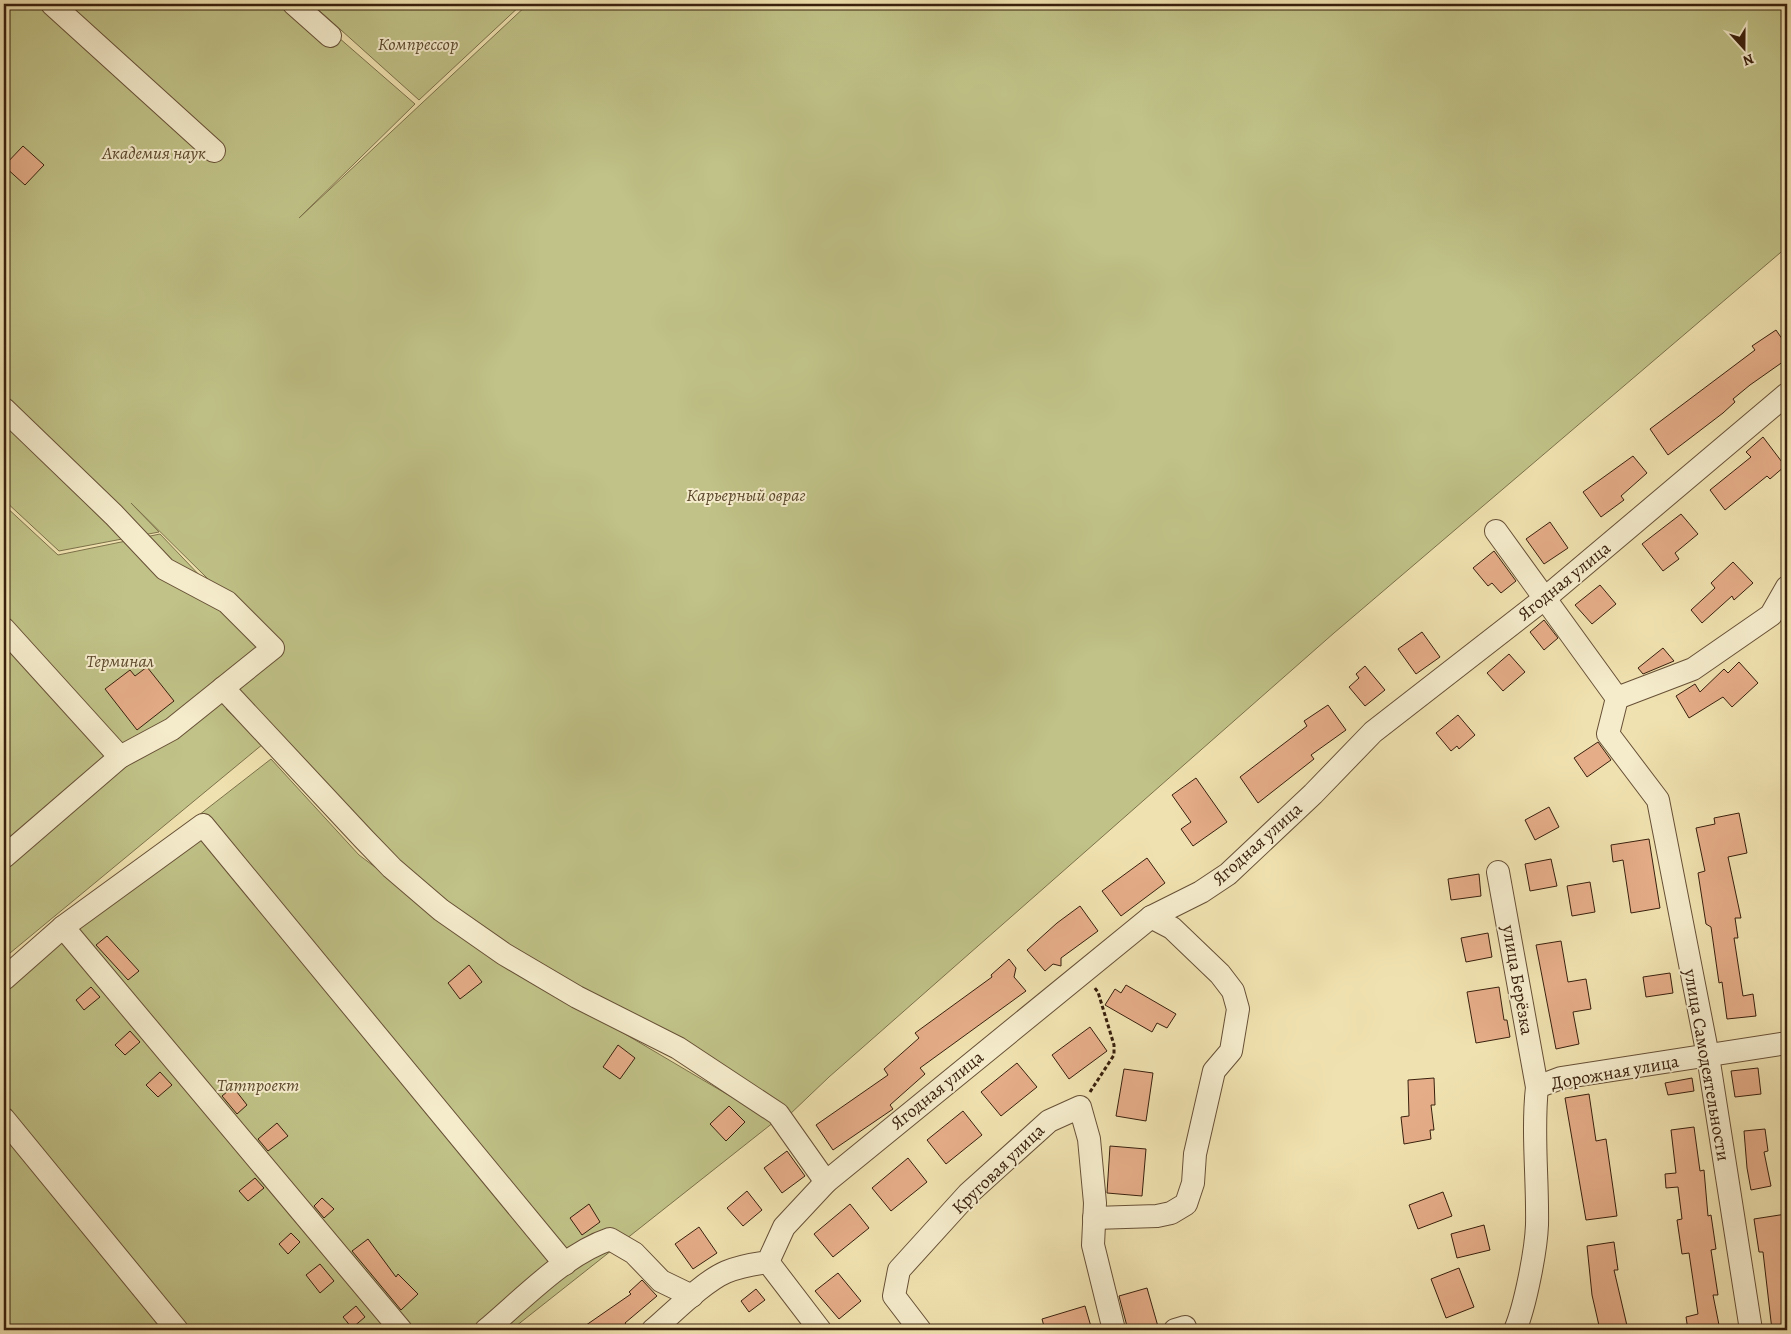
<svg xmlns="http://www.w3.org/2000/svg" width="1791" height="1334" font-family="Alegreya,serif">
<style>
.green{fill:#c0c287;stroke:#7c714a}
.building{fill:#e5ad88;stroke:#39200d}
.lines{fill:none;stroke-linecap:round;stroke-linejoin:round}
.minor-casing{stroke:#675036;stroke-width:24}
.path{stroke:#39200d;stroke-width:3;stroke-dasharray:4 2.5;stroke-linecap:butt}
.minor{stroke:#f5eccc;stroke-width:22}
.labels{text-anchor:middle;stroke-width:4;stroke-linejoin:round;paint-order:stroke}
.park-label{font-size:18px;font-style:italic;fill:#5b482c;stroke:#f5eccc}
.street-label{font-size:18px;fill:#39200d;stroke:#f5eccc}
</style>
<rect width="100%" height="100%" fill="#f0e2b0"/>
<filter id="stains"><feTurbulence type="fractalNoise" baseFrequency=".004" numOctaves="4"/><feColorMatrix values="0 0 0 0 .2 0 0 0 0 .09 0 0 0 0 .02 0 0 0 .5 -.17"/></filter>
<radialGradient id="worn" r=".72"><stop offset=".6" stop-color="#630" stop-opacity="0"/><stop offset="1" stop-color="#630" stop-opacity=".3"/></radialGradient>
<!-- green -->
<g class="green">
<polygon points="4,4 300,4 415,104 299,218 528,4 1787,4 1787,247 1334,633 829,1077 788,1116 446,910 230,705 226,709 263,744 4,958 4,505 58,555 160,534 269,648 279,649 131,503 159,532 59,551 4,500"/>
<polygon points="312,4 522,4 419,100"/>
<polygon points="271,759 359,855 493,956 774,1122 511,1330 4,1330 4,977 190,822"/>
</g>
<!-- building -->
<g class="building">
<polygon points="23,146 44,165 25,185 4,166"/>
<polygon points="1776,330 1787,346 1787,359 1750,385 1733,399 1735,402 1723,413 1668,455 1650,429 1755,350 1752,346"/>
<polygon points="1763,437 1785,466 1770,479 1767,476 1725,510 1710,490 1751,457 1746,452"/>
<polygon points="1633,456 1647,473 1621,496 1624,500 1601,517 1583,492"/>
<polygon points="1681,514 1698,534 1675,553 1679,559 1663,571 1642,544"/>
<polygon points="1550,522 1568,548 1544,564 1526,539"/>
<polygon points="1494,551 1516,581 1501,593 1492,583 1488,586 1473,568"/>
<polygon points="1733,562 1753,583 1734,600 1732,596 1702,623 1691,610 1715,588 1711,583"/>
<polygon points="1600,585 1616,604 1592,624 1575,605"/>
<polygon points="1544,620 1558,638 1544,650 1530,632"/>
<polygon points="1422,632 1440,657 1416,674 1398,649"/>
<polygon points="1663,648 1674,661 1643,674 1638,668"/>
<polygon points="1509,654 1525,672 1503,691 1487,673"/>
<polygon points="1739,662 1758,683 1732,707 1723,697 1689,718 1676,696 1695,684 1700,692 1724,669 1728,673"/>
<polygon points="1365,666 1385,690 1365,706 1349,687 1359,678 1356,674"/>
<polygon points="147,667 174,701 137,730 105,689 130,670 135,676"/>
<polygon points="1328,705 1346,730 1311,755 1314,759 1258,803 1240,777 1307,726 1304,721"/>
<polygon points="1458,715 1475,735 1459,749 1457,746 1451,751 1436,733"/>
<polygon points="1598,742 1611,760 1587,777 1574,758"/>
<polygon points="1196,778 1227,822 1193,846 1181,829 1191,822 1172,795"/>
<polygon points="1549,807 1559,827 1535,840 1525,820"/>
<polygon points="1739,813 1747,853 1728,857 1741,918 1735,918 1738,938 1734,938 1743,996 1753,994 1756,1016 1727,1019 1722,982 1719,983 1711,927 1706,924 1698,873 1705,871 1696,828 1715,824 1714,818"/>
<polygon points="1649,839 1660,908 1631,913 1623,860 1613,862 1611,845"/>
<polygon points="1147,858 1165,883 1121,916 1102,891"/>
<polygon points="1551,859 1557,886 1530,891 1525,864"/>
<polygon points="1479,874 1481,896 1451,900 1448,879"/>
<polygon points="1590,882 1595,912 1572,916 1567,886"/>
<polygon points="1080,906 1098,931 1061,958 1061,966 1053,964 1045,971 1027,950 1057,923"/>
<polygon points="1488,933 1492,957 1466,962 1461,938"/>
<polygon points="107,936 139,971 128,980 96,945"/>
<polygon points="1561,941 1568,982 1586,979 1591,1009 1573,1012 1579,1044 1556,1049 1536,945"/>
<polygon points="1009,959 1016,968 1014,977 1026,991 920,1068 925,1074 890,1105 893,1109 833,1150 816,1125 888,1075 884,1069 919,1038 915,1033 992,977 991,975"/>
<polygon points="469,965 482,982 460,999 448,983"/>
<polygon points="1670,973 1673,993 1646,997 1643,977"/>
<polygon points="1126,985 1176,1014 1167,1028 1157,1023 1152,1032 1105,1005 1115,989 1121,993"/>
<polygon points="91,987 100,997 84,1010 76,1000"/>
<polygon points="1499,987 1504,1020 1507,1020 1510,1037 1476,1043 1467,992"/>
<polygon points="1090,1027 1107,1051 1069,1079 1052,1055"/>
<polygon points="130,1031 140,1042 125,1055 115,1045"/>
<polygon points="618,1045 635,1058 620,1079 603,1067"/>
<polygon points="1017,1063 1037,1087 1001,1116 981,1092"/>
<polygon points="1758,1068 1761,1094 1735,1097 1731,1071"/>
<polygon points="1124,1069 1153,1073 1146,1121 1116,1116"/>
<polygon points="160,1072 172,1085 158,1097 146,1085"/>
<polygon points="1434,1078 1435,1105 1431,1105 1434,1130 1430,1130 1431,1139 1404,1144 1401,1117 1409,1116 1408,1080"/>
<polygon points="1692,1078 1694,1091 1668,1095 1665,1083"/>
<polygon points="233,1087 247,1105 237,1114 222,1096"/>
<polygon points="1589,1094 1596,1141 1606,1139 1617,1216 1586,1220 1565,1098"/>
<polygon points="729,1106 745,1122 726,1141 710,1124"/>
<polygon points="963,1111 982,1135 946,1164 927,1140"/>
<polygon points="277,1123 288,1136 268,1151 258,1139"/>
<polygon points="1694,1127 1700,1171 1704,1170 1708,1216 1711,1215 1716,1249 1711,1250 1718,1295 1713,1295 1720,1330 1688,1330 1686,1317 1698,1314 1689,1253 1682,1254 1677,1220 1682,1219 1678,1187 1666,1188 1665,1174 1676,1173 1671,1130"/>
<polygon points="1765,1129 1768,1151 1764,1152 1771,1186 1751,1190 1747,1168 1744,1131"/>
<polygon points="1110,1146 1146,1149 1142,1196 1107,1193"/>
<polygon points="787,1151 805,1176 782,1193 764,1168"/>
<polygon points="908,1158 927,1182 891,1211 872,1188"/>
<polygon points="255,1178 264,1188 248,1201 239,1191"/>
<polygon points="747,1191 762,1210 743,1226 727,1208"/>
<polygon points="1443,1192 1452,1216 1418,1229 1409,1205"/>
<polygon points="322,1198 334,1209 324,1218 314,1206"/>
<polygon points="589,1204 600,1222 582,1235 570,1218"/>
<polygon points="850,1204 869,1228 833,1257 814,1234"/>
<polygon points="1786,1214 1787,1239 1784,1240 1787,1264 1787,1330 1772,1330 1763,1252 1759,1252 1754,1219"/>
<polygon points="1484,1225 1490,1250 1457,1258 1451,1234"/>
<polygon points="699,1227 717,1253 693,1269 675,1244"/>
<polygon points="291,1233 300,1242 288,1254 279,1244"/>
<polygon points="368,1239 396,1277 398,1274 418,1294 401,1310 352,1251"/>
<polygon points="1614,1242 1618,1270 1614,1270 1628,1330 1600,1330 1592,1295 1587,1246"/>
<polygon points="320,1264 334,1281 320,1293 306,1275"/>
<polygon points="1459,1268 1474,1307 1446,1318 1431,1279"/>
<polygon points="838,1273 861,1301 839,1319 815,1291"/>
<polygon points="642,1280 657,1296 625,1323 630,1330 579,1330 631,1294 629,1292"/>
<polygon points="1147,1288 1159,1330 1128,1330 1119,1296"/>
<polygon points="756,1289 765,1300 749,1312 741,1301"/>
<polygon points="356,1306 365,1317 352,1328 343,1317"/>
<polygon points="1085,1306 1092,1330 1045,1330 1042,1319"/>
</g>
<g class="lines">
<defs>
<g id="minor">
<polyline points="52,4 214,151"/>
<polyline points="294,4 330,36"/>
<polyline points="4,409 114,515 165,569 227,602 273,648 172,729 120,757 4,857"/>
<polyline points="1496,531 1617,698 1608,734 1658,800 1708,1056 1751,1330"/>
<polyline points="4,629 120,757"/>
<polyline points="223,688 363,838 392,868 441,910 504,954 577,997 678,1048 778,1114 826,1182"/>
<polyline points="1617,698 1693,669 1771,615 1787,587"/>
<path d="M1498,872L1537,1087C1532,1133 1538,1179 1537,1225C1536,1251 1525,1307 1515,1330"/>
<polyline points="63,927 401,1330"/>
<polyline points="4,979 63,927 203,825 565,1264"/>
<polyline points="1537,1087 1561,1078 1787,1043"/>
<polyline points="4,1119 177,1330"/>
<polyline points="1094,1218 1157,1216 1171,1213 1186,1204 1193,1183 1195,1154 1214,1071 1231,1051 1238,1009 1233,991 1220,974 1172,928 1151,917"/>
<polyline points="768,1262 820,1330"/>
<path d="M486,1330C523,1299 565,1254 610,1239L634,1253L661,1281L692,1296"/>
<path d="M653,1330C673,1313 703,1282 726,1272C740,1266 753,1264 768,1262L784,1227L826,1182L1151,917L1201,892L1228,874L1313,794L1373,732L1544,599L1787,394"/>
<polyline points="920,1330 894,1296 899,1270 968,1194 1049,1121 1080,1107 1089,1139 1095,1203 1093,1245 1114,1330"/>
<polyline points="1175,1330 1185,1327 1186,1330"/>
</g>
</defs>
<!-- minor casing -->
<use href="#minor" class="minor-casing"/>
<!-- path -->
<polyline class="path" points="1090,1092 1114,1055 1114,1045 1098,992 1094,987"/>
<!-- minor -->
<use href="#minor" class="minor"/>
</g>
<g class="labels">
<!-- park labels -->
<g class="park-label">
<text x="418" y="50">Компрессор</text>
<text x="154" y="159">Академия наук</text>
<text x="746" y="501">Карьерный овраг</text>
<text x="120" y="667">Терминал</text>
<text x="258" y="1091">Татпроект</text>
</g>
<!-- street labels -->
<g class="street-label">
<text transform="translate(1564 581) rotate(-39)" y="6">Ягодная улица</text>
<text transform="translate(1257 844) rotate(-42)" y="6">Ягодная улица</text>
<text transform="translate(1518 980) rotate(80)" y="6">улица Берёзка</text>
<text transform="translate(1707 1065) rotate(80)" y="6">улица Самодеятельности</text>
<text transform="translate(1615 1072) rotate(-10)" y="6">Дорожная улица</text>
<text transform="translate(937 1090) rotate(-39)" y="6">Ягодная улица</text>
<text transform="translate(998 1169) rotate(-44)" y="6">Круговая улица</text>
</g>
</g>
<!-- margin -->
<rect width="1791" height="1334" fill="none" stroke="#f0e2b0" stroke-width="20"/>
<rect x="5" y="5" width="1781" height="1324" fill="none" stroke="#39200d" stroke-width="2.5"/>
<rect x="10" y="10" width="1771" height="1314" fill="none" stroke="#39200d"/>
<!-- north arrow -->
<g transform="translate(1744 48) rotate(159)" stroke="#f5eccc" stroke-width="4" paint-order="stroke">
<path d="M0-4L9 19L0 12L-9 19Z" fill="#39200d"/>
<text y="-8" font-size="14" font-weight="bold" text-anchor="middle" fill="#39200d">N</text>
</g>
<rect width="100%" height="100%" filter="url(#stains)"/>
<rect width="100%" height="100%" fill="url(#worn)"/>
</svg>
